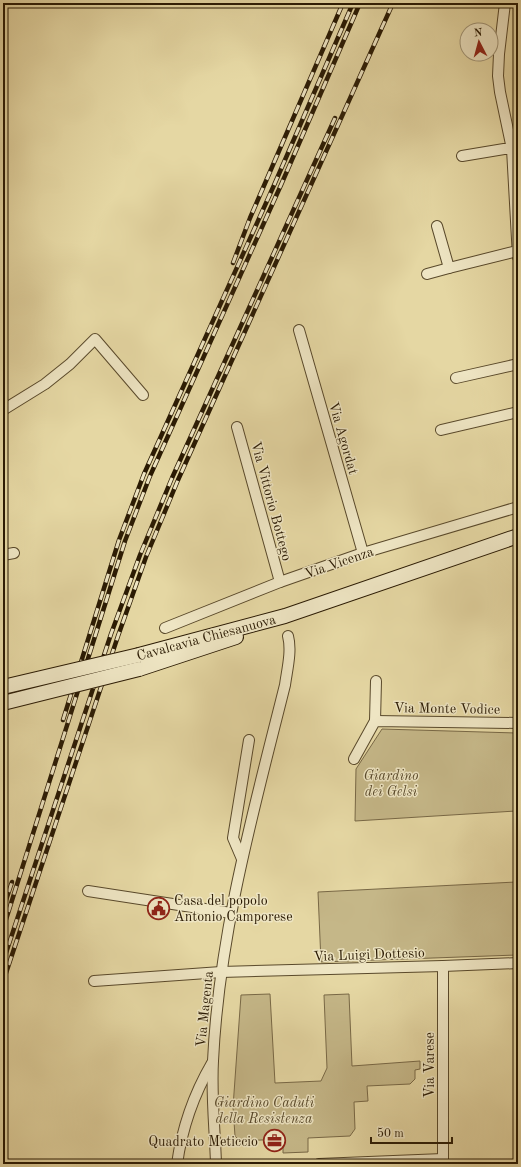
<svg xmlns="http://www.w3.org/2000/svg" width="521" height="1167" font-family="'Old Standard TT',serif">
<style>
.green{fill:#c5b788;stroke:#786846}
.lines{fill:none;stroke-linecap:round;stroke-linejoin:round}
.street-casing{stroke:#59492b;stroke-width:12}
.secondary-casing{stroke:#2a1a03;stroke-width:16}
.street{stroke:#eee5c3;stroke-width:10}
.secondary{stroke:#eee5c3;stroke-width:14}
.rail-casing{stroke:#2a1a03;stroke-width:4.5}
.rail{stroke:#eee5c3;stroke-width:3;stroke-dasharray:9;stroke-linecap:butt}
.secondary-bridge-casing{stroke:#2a1a03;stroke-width:16;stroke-linecap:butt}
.secondary-bridge{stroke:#eee5c3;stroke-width:14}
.labels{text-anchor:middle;stroke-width:3;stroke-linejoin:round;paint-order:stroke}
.street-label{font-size:14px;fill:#2a1a03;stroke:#eee5c3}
.park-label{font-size:14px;font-style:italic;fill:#58492b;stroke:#eee5c3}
.poi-label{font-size:14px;fill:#2a1a03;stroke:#eee5c3;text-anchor:start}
</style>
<rect width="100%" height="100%" fill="#e5d7a3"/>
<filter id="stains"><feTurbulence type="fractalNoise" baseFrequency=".005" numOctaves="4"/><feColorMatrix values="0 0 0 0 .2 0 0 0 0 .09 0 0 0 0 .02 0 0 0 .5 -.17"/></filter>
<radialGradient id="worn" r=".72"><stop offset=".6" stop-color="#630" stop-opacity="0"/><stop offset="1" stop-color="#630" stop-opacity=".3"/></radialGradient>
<!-- green -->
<g class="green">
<polygon points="382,729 516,733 516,811 355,821 356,769"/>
<polygon points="516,882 517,955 321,962 318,892"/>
<polygon points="270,994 275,1083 321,1081 327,1068 324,995 349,994 352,1066 420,1061 420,1069 415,1070 415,1079 410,1084 367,1086 368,1101 354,1102 355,1129 350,1136 308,1138 308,1152 283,1153 283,1139 240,1141 235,1136 233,1107 241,995"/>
</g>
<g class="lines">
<defs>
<g id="street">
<polyline points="505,3 499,54 498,76 500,92 512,149 518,257"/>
<polyline points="462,156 504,149 517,149"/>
<polyline points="437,226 449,268 517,251"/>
<polyline points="427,274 449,268"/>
<polyline points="299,330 363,553"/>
<polyline points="456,378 518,364"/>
<polyline points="3,410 45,384 70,364 95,339 143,395"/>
<polyline points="237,427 280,582"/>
<polyline points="441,430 518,412"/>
<polyline points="3,555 14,553"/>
<polyline points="165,628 280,582 363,553 518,507"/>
<polyline points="375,721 376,681"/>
<polyline points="354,759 375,721 518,723"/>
<polyline points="242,859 233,838 249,740"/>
<polyline points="88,891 231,913"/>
<polyline points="94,981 221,972 443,966 518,963"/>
<path d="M177,1164C182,1128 194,1094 212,1063"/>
<path d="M216,1164C215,1130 211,1095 213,1061C219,933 254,809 285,685C287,670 292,651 288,636"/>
<polyline points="319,1164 443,1159"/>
<polyline points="443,1164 443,966"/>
</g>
<g id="secondary">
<polyline points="139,655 285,616 518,536"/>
<polyline points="139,669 236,637"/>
</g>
</defs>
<!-- street casing -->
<use href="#street" class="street-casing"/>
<!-- secondary casing -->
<use href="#secondary" class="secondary-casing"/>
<!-- street -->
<use href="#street" class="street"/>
<!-- secondary -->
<use href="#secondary" class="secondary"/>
<defs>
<g id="rail">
<polyline points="233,263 250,218 343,3"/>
<polyline points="63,720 119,540 144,474 275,183 353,3"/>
<polyline points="3,909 12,882"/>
<polyline points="3,929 125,541 150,476 281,185 360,3"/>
<polyline points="3,962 111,634 140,555 172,478 335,118"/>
<polyline points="3,982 118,636 146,557 178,480 393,3"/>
</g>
</defs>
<!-- rail casing -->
<use href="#rail" class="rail-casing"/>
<!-- rail -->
<use href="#rail" class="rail"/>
<defs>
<g id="secondary-bridge">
<polyline points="3,687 139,655"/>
<polyline points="3,703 139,669"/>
</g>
</defs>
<!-- secondary-bridge casing -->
<use href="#secondary-bridge" class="secondary-bridge-casing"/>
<!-- secondary-bridge -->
<use href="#secondary-bridge" class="secondary-bridge"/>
</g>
<!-- icons -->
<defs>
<symbol id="civic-ring" viewBox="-11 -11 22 22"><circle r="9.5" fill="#eee5c3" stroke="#8f2418" stroke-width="1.5"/><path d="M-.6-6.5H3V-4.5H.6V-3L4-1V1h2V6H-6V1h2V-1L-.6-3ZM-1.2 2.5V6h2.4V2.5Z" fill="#8f2418"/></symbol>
<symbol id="office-ring" viewBox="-11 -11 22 22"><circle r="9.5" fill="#eee5c3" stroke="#8f2418" stroke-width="1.5"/><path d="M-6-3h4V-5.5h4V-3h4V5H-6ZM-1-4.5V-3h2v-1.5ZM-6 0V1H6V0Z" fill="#8f2418"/></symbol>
</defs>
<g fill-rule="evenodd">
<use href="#civic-ring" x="146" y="896" width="25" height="25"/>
<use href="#office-ring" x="262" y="1128" width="25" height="25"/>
</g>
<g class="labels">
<!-- street labels -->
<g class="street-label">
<text transform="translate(344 438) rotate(74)" y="5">Via Agordat</text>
<text transform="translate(272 501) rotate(75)" y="5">Via Vittorio Bottego</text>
<text transform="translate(339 562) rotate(-19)" y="5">Via Vicenza</text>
<text transform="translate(206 637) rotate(-15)" y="5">Cavalcavia Chiesanuova</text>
<text transform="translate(447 708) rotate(1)" y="5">Via Monte Vodice</text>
<text transform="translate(369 954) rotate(-2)" y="5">Via Luigi Dottesio</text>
<text transform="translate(204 1009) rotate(-84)" y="5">Via Magenta</text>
<text transform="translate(429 1065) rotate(-90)" y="5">Via Varese</text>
</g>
<!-- park labels -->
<g class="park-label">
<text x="391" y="780">Giardino<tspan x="391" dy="16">dei Gelsi</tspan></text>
<text x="264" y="1107">Giardino Caduti<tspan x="264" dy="16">della Resistenza</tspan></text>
</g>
<!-- poi labels -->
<g class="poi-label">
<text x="174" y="905">Casa del popolo<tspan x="174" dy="16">Antonio Camporese</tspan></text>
<text x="258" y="1146" text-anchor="end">Quadrato Meticcio</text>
</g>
</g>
<!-- margin -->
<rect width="521" height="1167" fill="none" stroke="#e5d7a3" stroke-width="16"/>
<rect x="4" y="4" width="513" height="1159" fill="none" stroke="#2a1a03" stroke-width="2"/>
<rect x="8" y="8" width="505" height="1151" fill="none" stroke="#2a1a03"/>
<!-- north arrow -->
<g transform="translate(479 42) rotate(354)"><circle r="19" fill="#eee5c3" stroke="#a09476"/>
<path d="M0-3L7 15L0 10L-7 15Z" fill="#8f2418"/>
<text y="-6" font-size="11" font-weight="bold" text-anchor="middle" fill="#2a1a03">N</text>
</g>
<!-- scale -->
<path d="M371 1137v6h81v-6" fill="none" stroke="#2a1a03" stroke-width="2"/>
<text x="377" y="1137" font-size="12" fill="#2a1a03" stroke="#eee5c3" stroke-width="3" paint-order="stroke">50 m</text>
<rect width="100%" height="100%" filter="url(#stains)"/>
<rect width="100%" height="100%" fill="url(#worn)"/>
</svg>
